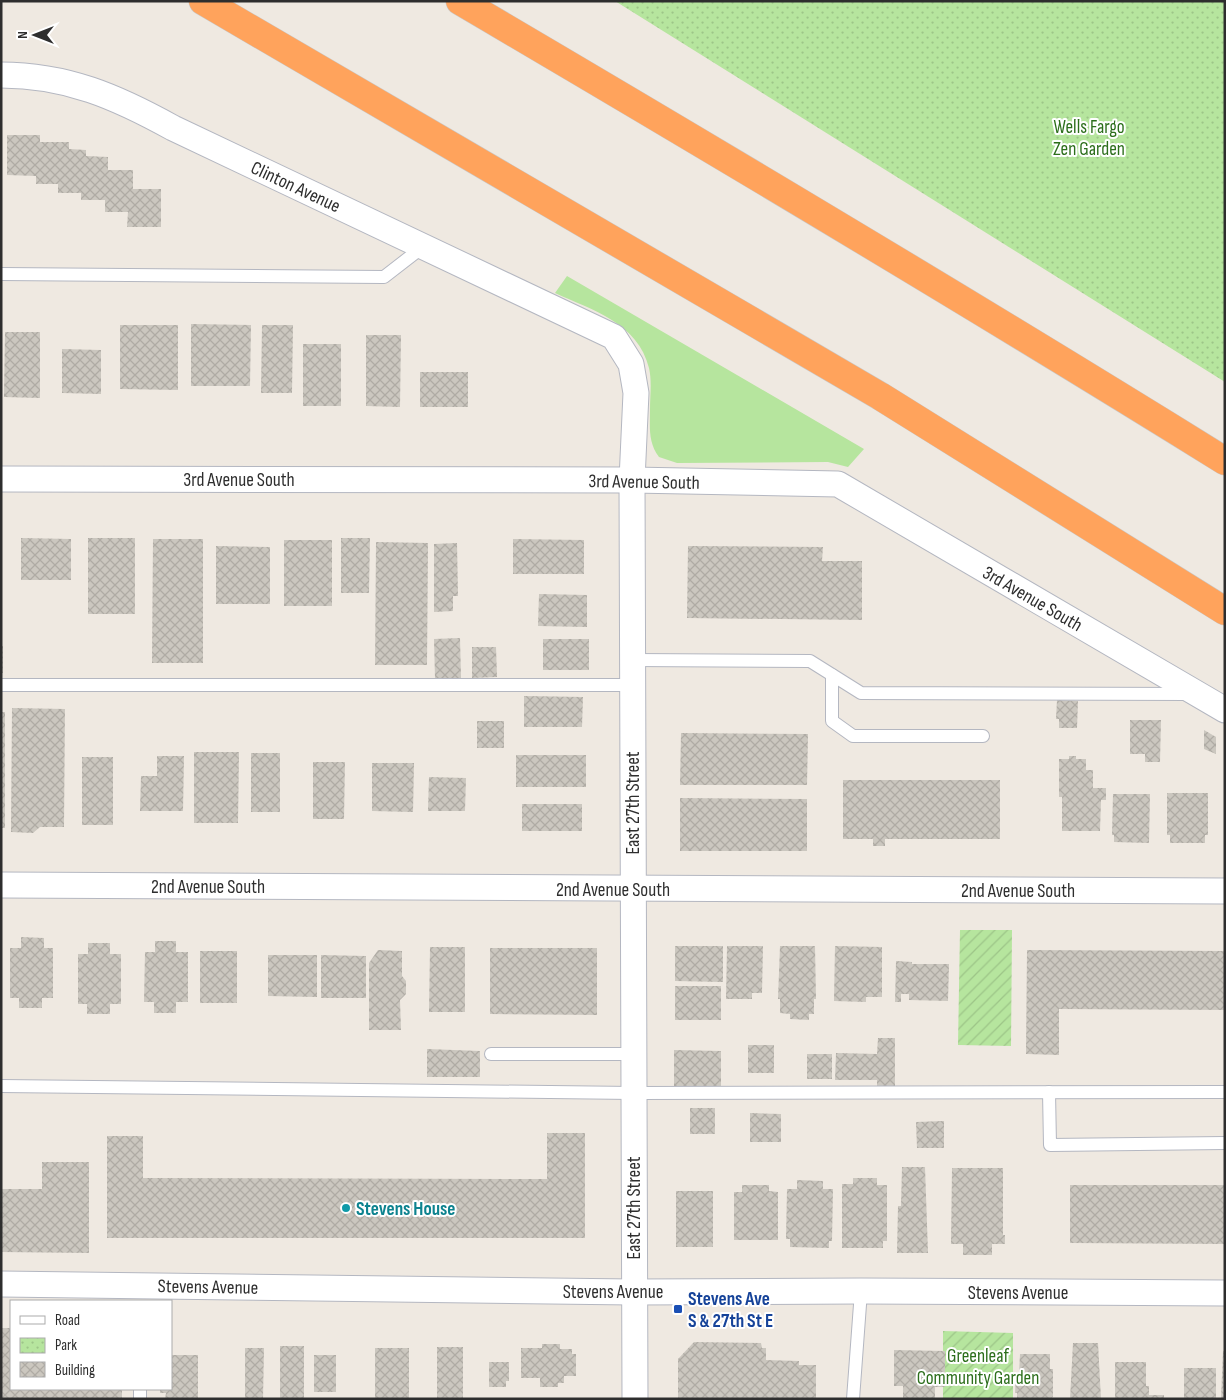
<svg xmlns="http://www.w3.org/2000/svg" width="1226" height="1400" font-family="'Sofia Sans Condensed',sans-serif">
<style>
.grass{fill:#b6e59e}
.park{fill:url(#park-dots)}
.garden{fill:url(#garden-furrows)}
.building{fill:url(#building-cross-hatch)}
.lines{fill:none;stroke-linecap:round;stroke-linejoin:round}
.lane-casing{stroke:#b4b7c1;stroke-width:14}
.street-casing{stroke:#b4b7c1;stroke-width:27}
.highway-casing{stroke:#c9c9c9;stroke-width:29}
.lane{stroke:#fff;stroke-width:12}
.street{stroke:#fff;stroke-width:25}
.highway{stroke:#ffa35c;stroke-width:28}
.culture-dot{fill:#0f9aa8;stroke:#fff;stroke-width:2}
.transit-dot{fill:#1a4fb4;stroke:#fff;stroke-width:2}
.labels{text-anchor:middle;stroke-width:4;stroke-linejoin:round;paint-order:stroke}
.park-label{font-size:19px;fill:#2c6e1b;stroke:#fff}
.street-label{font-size:19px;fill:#2e2e2e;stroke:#fff}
.culture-label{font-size:19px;font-weight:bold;fill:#0d838f;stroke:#fff;text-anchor:start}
.transit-label{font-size:19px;font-weight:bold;fill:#164399;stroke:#fff;text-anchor:start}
</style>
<defs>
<pattern id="park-dots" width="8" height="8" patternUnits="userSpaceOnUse" patternTransform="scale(1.25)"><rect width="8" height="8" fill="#b6e59e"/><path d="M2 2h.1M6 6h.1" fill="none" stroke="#9dc588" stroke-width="1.8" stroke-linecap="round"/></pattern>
<pattern id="garden-furrows" width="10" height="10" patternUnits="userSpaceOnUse" patternTransform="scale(1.25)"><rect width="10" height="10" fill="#b6e59e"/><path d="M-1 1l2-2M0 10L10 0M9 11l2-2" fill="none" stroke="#9dc588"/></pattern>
<pattern id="building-cross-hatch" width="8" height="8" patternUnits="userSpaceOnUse" patternTransform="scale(1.25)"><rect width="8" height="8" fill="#cbc7bf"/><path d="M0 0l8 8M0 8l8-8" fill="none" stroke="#afaba4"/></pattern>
</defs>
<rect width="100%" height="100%" fill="#efe9e1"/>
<!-- grass -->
<path class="grass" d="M567,276L864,449L848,467L828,462L677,463L659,457C648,442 650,428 650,410C650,396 652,381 649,368C638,323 592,310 555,293Z"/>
<!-- park -->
<polygon class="park" points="615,1 1225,1 1225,382"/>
<!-- garden -->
<g class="garden">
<polygon points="960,930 1012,930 1011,1046 958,1045"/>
<polygon points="943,1331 1013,1333 1013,1399 943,1399"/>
</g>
<!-- building -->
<g class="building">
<polygon points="7,135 40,135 40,142 69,142 69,149 86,150 86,156 108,157 108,170 133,170 133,189 161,189 161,227 127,227 128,212 105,212 105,200 81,200 81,193 58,193 58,184 36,184 36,176 7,175"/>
<polygon points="191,324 251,325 250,386 191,386"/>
<polygon points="120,325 178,325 178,390 120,389"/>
<polygon points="262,325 293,325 292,393 261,393"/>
<polygon points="5,332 40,332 40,398 4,397"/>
<polygon points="366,335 401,335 400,407 366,406"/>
<rect x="303" y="344" width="38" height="62"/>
<polygon points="62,349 101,350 101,394 62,393"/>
<rect x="420" y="372" width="48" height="35"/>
<polygon points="21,538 71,539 71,580 21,580"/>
<rect x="88" y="538" width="47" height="76"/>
<polygon points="341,538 370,538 369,593 341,593"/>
<polygon points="153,539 203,539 203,663 152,663"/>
<polygon points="513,539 584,540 584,574 513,574"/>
<rect x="284" y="540" width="48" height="66"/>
<polygon points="376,542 428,543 427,665 375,665"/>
<polygon points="457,543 458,596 453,596 453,611 434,612 434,544"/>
<polygon points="216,546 270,547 270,604 216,604"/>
<polygon points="688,546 823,547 822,561 862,561 862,620 687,618"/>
<polygon points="539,594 587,595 587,627 538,626"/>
<polygon points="460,638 461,678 435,678 434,639"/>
<rect x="543" y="639" width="46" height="31"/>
<rect x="1" y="646" width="2" height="27"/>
<polygon points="472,647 496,647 497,677 472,678"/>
<polygon points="524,696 583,697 582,727 524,727"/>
<polygon points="1057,700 1078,701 1077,728 1059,728 1059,719 1056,719"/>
<polygon points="12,708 65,709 64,827 40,827 33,833 11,832"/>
<rect x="1" y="712" width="4" height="116"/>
<polygon points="1130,720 1161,720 1160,762 1145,762 1145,754 1130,754"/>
<rect x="477" y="721" width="27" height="27"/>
<polygon points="1204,730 1216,737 1216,754 1204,749"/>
<polygon points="681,733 808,734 807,785 680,785"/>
<polygon points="194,752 239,752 238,823 194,823"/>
<rect x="251" y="753" width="29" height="59"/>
<rect x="516" y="755" width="70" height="32"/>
<polygon points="157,756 184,756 183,811 140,811 141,776 157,776"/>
<polygon points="1069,756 1076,756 1076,759 1086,759 1086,770 1093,770 1093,788 1106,788 1106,800 1101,800 1100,831 1062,831 1062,797 1059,797 1059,759 1069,759"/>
<rect x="82" y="757" width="31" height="68"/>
<polygon points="313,762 345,762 344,819 313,819"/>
<polygon points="372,763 414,763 413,812 372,811"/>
<polygon points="429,777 466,778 465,811 428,811"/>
<polygon points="843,780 1000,780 1000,839 885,839 885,846 873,846 873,839 843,839"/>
<polygon points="1167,793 1208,793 1208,835 1205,835 1205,843 1170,843 1170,835 1167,835"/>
<polygon points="1113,794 1150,794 1149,843 1114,842 1114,835 1112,835"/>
<polygon points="680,798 807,799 807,851 680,851"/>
<rect x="522" y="804" width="60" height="27"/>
<polygon points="21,937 44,938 44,948 53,948 53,998 42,998 42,1008 19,1008 19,998 10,998 10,948 21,948"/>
<polygon points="155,941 176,941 176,952 188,952 188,1002 176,1002 176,1013 154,1013 154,1002 144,1002 145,952 155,952"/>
<polygon points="88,943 110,943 110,954 121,954 121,1004 110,1004 110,1014 87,1014 87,1004 78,1004 78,954 88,954"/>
<polygon points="675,946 723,946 723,982 675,981"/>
<polygon points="727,946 763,946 762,993 752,993 752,999 726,999"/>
<polygon points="780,946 815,946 816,999 814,999 814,1014 809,1014 809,1020 790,1019 790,1014 780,1013 780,999 778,999"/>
<polygon points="835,946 882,947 882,997 866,997 866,1002 834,1001"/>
<polygon points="430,947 465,947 465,1012 429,1012"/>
<polygon points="490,948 597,948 597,1015 490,1014"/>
<polygon points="378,950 402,951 402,976 406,981 406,994 400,1000 401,1030 369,1030 369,963"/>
<polygon points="1027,950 1225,951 1225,1010 1059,1009 1059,1055 1026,1054"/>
<rect x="200" y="951" width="37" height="52"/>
<polygon points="268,955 317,955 317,997 268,996"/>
<polygon points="321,955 366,956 366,998 321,998"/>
<polygon points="896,961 912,962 912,964 949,964 948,1001 909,1000 909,994 901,994 901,1002 895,1002"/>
<rect x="675" y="986" width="46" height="34"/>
<polygon points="878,1038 895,1038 895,1091 877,1091 877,1080 835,1080 836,1053 877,1054"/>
<rect x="748" y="1045" width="26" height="28"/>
<polygon points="427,1049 480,1051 480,1077 427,1077"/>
<polygon points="674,1050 721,1051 721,1086 674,1086"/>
<rect x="807" y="1054" width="25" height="25"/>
<rect x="690" y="1108" width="25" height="26"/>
<polygon points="750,1113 781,1114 781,1142 750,1142"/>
<polygon points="944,1121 944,1148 917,1148 916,1122"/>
<polygon points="547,1133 585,1133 585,1238 107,1238 107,1136 143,1136 143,1178 547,1179"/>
<polygon points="42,1162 89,1162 89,1253 1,1252 1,1189 42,1189"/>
<polygon points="902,1167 925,1167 928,1253 897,1253 898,1206 901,1206"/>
<polygon points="952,1168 1003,1168 1003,1235 1005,1235 1005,1244 992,1244 992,1255 963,1255 963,1244 951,1244"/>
<polygon points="853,1178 877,1178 877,1185 887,1185 887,1241 883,1241 883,1248 842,1248 842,1184 853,1184"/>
<polygon points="797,1180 823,1181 823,1189 833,1189 832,1241 829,1241 829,1248 790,1247 790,1239 786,1239 787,1189 797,1189"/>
<polygon points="742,1185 769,1185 769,1191 778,1192 778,1240 734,1240 734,1192 742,1192"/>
<polygon points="1070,1185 1225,1185 1225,1244 1070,1243"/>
<rect x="676" y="1191" width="37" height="56"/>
<polygon points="1,1328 11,1328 11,1389 122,1389 122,1399 1,1399"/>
<polygon points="694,1342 761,1343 762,1348 766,1348 766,1360 799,1361 799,1365 816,1365 816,1399 678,1399 678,1359"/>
<polygon points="1073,1343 1098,1343 1101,1399 1070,1399"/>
<polygon points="542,1344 560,1344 560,1349 572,1349 572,1354 576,1354 576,1376 564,1376 564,1383 558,1383 558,1387 540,1387 540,1378 521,1378 521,1348 542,1348"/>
<rect x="280" y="1346" width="24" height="53"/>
<rect x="437" y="1347" width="26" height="52"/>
<polygon points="245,1348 264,1348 263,1399 245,1399"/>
<rect x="375" y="1348" width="34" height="51"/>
<polygon points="894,1350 945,1351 945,1387 935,1387 935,1399 903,1399 903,1386 894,1386"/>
<polygon points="1223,1351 1225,1351 1225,1399 1221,1399"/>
<polygon points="1020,1354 1050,1354 1050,1369 1053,1369 1053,1397 1050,1399 1017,1399 1017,1393 1015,1393 1016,1374 1019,1374"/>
<polygon points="171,1355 198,1355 198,1399 165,1399 166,1393 160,1393 160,1389 171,1389"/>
<rect x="314" y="1355" width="22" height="37"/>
<polygon points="489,1362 509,1362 509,1381 506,1381 506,1387 489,1387"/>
<polygon points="1115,1362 1146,1362 1146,1386 1149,1386 1149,1395 1164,1395 1164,1399 1115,1399"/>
<rect x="1184" y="1368" width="32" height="31"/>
</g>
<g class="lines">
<defs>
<g id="lane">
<polyline points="1,274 384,277 424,246"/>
<polyline points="632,660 810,661 861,693 1189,694"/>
<polyline points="832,675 832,721 853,736 983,736"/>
<polyline points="1,685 632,685"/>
<polyline points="491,1054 633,1054"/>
<polyline points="1,1086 633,1093 1225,1092"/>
<polyline points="1049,1092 1050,1145 1225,1143"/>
<polyline points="140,1389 140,1399"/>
<polyline points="853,1399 861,1291"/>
</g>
<g id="street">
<path d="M1,75C67,75 117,97 173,128L614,337L631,364L636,393L632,480L635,1399"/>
<polyline points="1,479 632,480 838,484 1225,710"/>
<polyline points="1,885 1225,891"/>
<polyline points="1,1284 633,1292 861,1291 1225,1293"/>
</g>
<g id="highway">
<polyline points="203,1 880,396 1225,611"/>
<path d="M460,1C717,152 972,304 1225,461"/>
</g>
</defs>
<!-- lane casing -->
<use href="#lane" class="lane-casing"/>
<!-- street casing -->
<use href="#street" class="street-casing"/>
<!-- highway casing -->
<use href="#highway" class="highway-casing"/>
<!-- lane -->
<use href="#lane" class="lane"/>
<!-- street -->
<use href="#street" class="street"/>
<!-- highway -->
<use href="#highway" class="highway"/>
</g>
<!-- markers -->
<circle class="culture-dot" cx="346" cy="1208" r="5"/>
<rect class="transit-dot" x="673" y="1304" width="10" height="10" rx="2.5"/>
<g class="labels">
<!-- park labels -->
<g class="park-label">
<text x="1089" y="133">Wells Fargo<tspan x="1089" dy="22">Zen Garden</tspan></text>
<text x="978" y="1362">Greenleaf<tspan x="978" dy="22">Community Garden</tspan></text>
</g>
<!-- street labels -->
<g class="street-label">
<text transform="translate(296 186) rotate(25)" y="7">Clinton Avenue</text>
<text x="239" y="486">3rd Avenue South</text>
<text transform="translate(644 481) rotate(1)" y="7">3rd Avenue South</text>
<text transform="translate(1033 598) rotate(30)" y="7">3rd Avenue South</text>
<text transform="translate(632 803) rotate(-90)" y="7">East 27th Street</text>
<text x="208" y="893">2nd Avenue South</text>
<text x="613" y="896">2nd Avenue South</text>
<text x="1018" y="897">2nd Avenue South</text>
<text transform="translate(633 1208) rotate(-90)" y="7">East 27th Street</text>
<text transform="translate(208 1286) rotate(1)" y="7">Stevens Avenue</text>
<text x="613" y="1298">Stevens Avenue</text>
<text x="1018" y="1299">Stevens Avenue</text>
</g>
<!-- culture labels -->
<g class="culture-label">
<text x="356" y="1215">Stevens House</text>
</g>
<!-- transit labels -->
<g class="transit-label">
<text x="688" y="1305">Stevens Ave<tspan x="688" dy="22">S &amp; 27th St E</tspan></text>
</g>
</g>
<!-- border -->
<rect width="1226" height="1400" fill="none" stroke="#2e2e2e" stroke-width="5"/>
<!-- legend -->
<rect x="10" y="1300" width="162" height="90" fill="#ffffff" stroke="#ababab"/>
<rect x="20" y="1316" width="25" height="8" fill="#ffffff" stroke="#ababab"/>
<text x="55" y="1325" font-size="15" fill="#2e2e2e">Road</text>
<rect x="20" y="1338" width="25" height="15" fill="url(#park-dots)" stroke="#ababab"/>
<text x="55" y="1350" font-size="15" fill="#2e2e2e">Park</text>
<rect x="20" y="1362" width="25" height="15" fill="url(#building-cross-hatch)" stroke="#ababab"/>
<text x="55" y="1375" font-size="15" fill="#2e2e2e">Building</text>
<!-- north arrow -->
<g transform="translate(35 35) rotate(270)" stroke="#ffffff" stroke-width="4" paint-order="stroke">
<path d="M0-4L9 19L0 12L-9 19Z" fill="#2e2e2e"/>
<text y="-8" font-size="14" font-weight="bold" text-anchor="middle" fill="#2e2e2e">N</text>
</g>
</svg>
